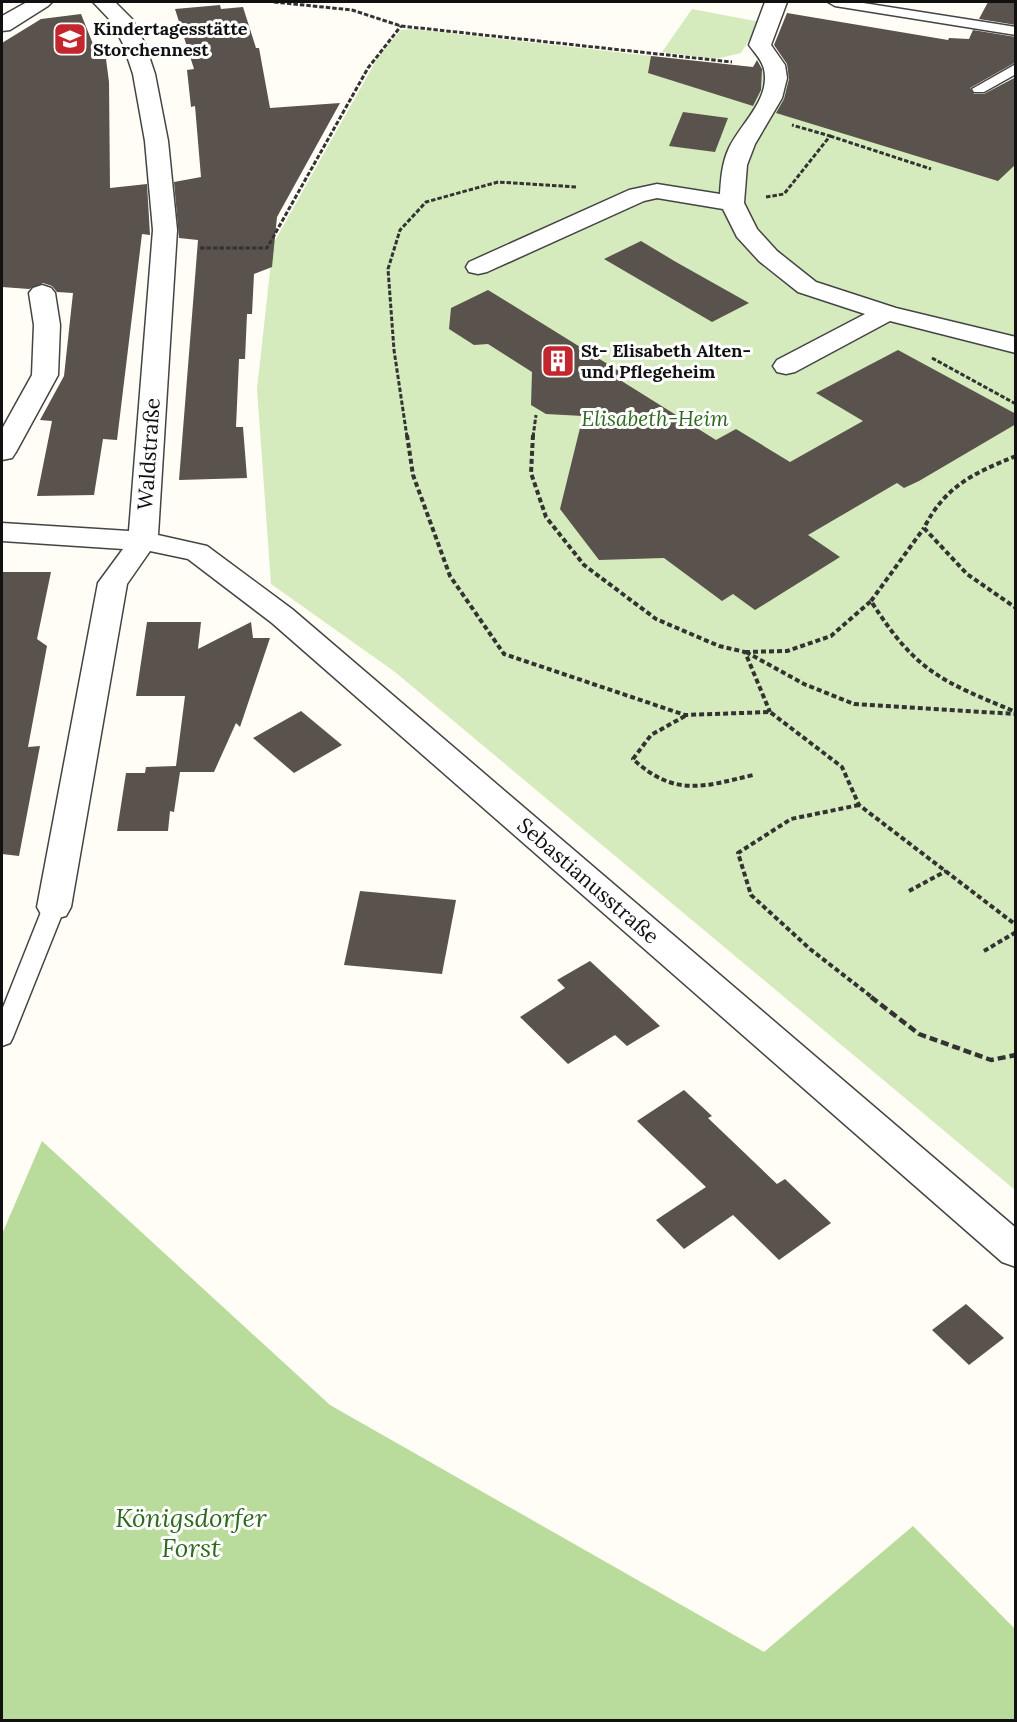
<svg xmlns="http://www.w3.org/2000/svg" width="1017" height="1722" font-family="Lora,serif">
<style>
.green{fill:#d5ebbd}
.forest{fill:#b9dc9c}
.building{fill:#5a524d}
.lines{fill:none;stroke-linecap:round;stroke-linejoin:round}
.service-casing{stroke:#444;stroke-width:3}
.minor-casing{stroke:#444;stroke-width:3}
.path-far2{stroke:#333;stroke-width:3;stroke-dasharray:4.5 2;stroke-linecap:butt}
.path-far1{stroke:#333;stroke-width:4;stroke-dasharray:5 3;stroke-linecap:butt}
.path{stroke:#333;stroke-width:4.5;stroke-dasharray:8 4;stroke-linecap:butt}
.service{fill:#fff;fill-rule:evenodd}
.minor{fill:#fff;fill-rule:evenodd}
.labels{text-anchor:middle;stroke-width:6;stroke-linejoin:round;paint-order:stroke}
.far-poi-label{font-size:18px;font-weight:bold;fill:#111;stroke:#fff;text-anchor:start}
.park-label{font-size:21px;font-style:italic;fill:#2f6b1f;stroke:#fff}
.street-label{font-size:21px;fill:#111;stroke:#fff}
.near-park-label{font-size:26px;font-style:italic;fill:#2f6b1f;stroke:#fff}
</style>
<rect width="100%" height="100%" fill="#fffdf5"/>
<!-- green -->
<g class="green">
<polygon points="692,9 760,22 741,53 716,59 662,52"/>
<polygon points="412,29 792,72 1015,139 1015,1190 395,672 271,584 257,389 273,244 378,57 401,30"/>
</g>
<!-- forest -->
<polygon class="forest" points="42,1141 330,1405 764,1652 913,1526 1015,1629 1015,1720 2,1720 2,1234"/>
<!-- building -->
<g class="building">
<polygon points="988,2 1016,2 1016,25 979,19"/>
<polygon points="220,5 221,9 243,7 256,48 259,48 270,108 340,103 277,217 272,267 254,274 252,314 247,314 245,359 239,359 236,427 243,427 247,478 179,480 198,240 179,238 174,182 201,177 195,106 191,107 187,70 194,69 175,9"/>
<polygon points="787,13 948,40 949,38 969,39 973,30 1016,37 1016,62 970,88 974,94 984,94 1016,77 1016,164 998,181 776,113 784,99 789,79 787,64 774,45"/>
<polygon points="81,14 99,59 106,59 109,82 110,188 147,184 150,235 142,234 117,440 103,439 94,495 37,496 52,421 40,420 64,376 73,293 57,292 52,286 43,283 29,289 2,287 2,43 41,19"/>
<polygon points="651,56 753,67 757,60 762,69 761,90 753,106 648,73"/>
<polygon points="683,112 728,118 715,152 669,146"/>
<polygon points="641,241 676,262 749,303 712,322 604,259"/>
<polygon points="488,290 627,376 620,380 716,440 736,429 790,462 863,421 816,393 898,350 1016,414 1016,424 919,481 904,488 897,483 808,535 840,557 755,610 733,594 722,601 664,558 599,560 560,509 583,416 546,414 531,405 532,372 488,344 474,345 449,329 451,308"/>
<polygon points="2,572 51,572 37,639 47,646 28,747 40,746 19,856 2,854"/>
<polygon points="147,622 201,622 198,649 251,622 253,638 270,638 240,727 236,723 214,772 180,772 174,812 170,811 168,831 117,831 126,773 145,773 146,767 176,766 185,696 136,696"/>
<polygon points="301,711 342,745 294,773 253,738"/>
<polygon points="360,891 456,900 442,974 344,965"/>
<polygon points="590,961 660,1026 627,1046 615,1035 568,1064 520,1017 565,988 557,980"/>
<polygon points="684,1090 712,1116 708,1118 777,1184 785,1179 831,1223 779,1260 733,1215 684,1249 656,1220 706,1187 637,1121"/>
<polygon points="966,1304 1004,1338 969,1365 932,1330"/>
</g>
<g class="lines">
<defs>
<g id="service">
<polygon points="828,2 857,2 1016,27 1016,35 835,6"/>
<polygon points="1016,64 1016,74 984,92 974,92 972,89"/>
<polygon points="54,899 62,901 65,907 13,1037 10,1043 2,1046 2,1010 43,907 46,901"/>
</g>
<g id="minor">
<polygon points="27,2 52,2 48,6 10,30 2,31 2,16"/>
<polygon points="93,2 115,2 132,19 145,44 155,74 168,141 177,230 158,535 207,546 292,609 1016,1228 1016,1267 1002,1262 272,623 188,559 150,551 127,584 71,907 66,916 54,919 42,916 37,907 98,583 123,549 2,541 2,523 129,531 153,230 145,141 133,74 123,44 112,22"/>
<path d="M765,2H787L771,45L785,65L787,78L782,98L755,144L747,165L744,203L757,229L777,251L816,282L896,308L1016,337V353L890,321L795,372L786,374L777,372L773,366L777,360L865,314L798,292L759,261L737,237L723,209L657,198L644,201L487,272L478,274L469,272L466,267L469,262L629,190L657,184L720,194C721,178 722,163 729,148C741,123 771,99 764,69C762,60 754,52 749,45Z"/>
<polygon points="42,285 51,288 55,293 60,325 58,375 16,452 12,458 2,460 2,429 32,375 34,325 29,293 33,288"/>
</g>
</defs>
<!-- service casing -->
<use href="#service" class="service-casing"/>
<!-- minor casing -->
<use href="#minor" class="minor-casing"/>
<!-- path-far2 -->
<g class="path-far2">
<polyline points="274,2 352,10 401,26 732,62"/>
<polyline points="830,136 931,169"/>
<polyline points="766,197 784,194 830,136 792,125"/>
<polyline points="200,248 267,248 368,68 401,26"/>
<polyline points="932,358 1016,404"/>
<polyline points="407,437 394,350 388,269 400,230 426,202 498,182 577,187"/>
<polyline points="533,437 536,415"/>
</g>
<!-- path-far1 -->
<g class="path-far1">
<polyline points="407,435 413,475 450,576 504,654 685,715 770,712 842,767 859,805 1016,925"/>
<polyline points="533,435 531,473 546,517 584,565 656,619 719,646 745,652 770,712"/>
<path d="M1016,456C974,473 945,486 924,528L967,574L1016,608"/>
<polyline points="871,601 924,528"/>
<path d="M745,652L787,651L831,636L871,601C916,672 941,681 1016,712"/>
<polyline points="746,652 804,684 854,704 1016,714"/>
<path d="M685,716L651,735L633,759C674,797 703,787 753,775"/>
<polyline points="859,805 791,819 738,853 751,895 810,949 873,998"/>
<polyline points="909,891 946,871"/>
<polyline points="984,951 1016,932"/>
</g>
<!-- path -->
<polyline class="path" points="871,997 919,1034 991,1060 1016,1055"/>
<!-- service -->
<use href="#service" class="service"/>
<!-- minor -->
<use href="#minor" class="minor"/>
</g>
<!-- icons -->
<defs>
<symbol id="school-square" viewBox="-11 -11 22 22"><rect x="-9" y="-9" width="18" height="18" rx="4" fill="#c4262e" stroke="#fff"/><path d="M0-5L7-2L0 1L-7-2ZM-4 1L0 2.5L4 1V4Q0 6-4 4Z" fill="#fff"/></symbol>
<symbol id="building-square" viewBox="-11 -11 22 22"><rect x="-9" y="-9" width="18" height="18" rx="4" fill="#c4262e" stroke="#fff"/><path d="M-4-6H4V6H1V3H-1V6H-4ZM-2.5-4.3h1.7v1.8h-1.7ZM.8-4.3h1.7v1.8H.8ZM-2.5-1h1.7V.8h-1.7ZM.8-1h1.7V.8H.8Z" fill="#fff"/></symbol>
</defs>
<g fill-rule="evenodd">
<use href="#school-square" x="51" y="20" width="38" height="38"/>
<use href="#building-square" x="539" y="342" width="38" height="38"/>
</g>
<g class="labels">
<!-- far-poi labels -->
<g class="far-poi-label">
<text x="93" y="35">Kindertagesstätte<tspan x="93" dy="21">Storchennest</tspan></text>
<text x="581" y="357">St- Elisabeth Alten-<tspan x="581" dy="21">und Pflegeheim</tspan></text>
</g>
<!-- park labels -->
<g class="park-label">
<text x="655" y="426">Elisabeth-Heim</text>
</g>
<!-- street labels -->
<g class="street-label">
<text transform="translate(149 454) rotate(-86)" y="7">Waldstraße</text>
<text transform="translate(588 881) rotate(41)" y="7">Sebastianusstraße</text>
</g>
<!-- near-park labels -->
<g class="near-park-label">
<text x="191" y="1527">Königsdorfer<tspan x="191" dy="30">Forst</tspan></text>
</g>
</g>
<!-- border -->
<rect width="1017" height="1722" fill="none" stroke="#111111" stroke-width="6"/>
</svg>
